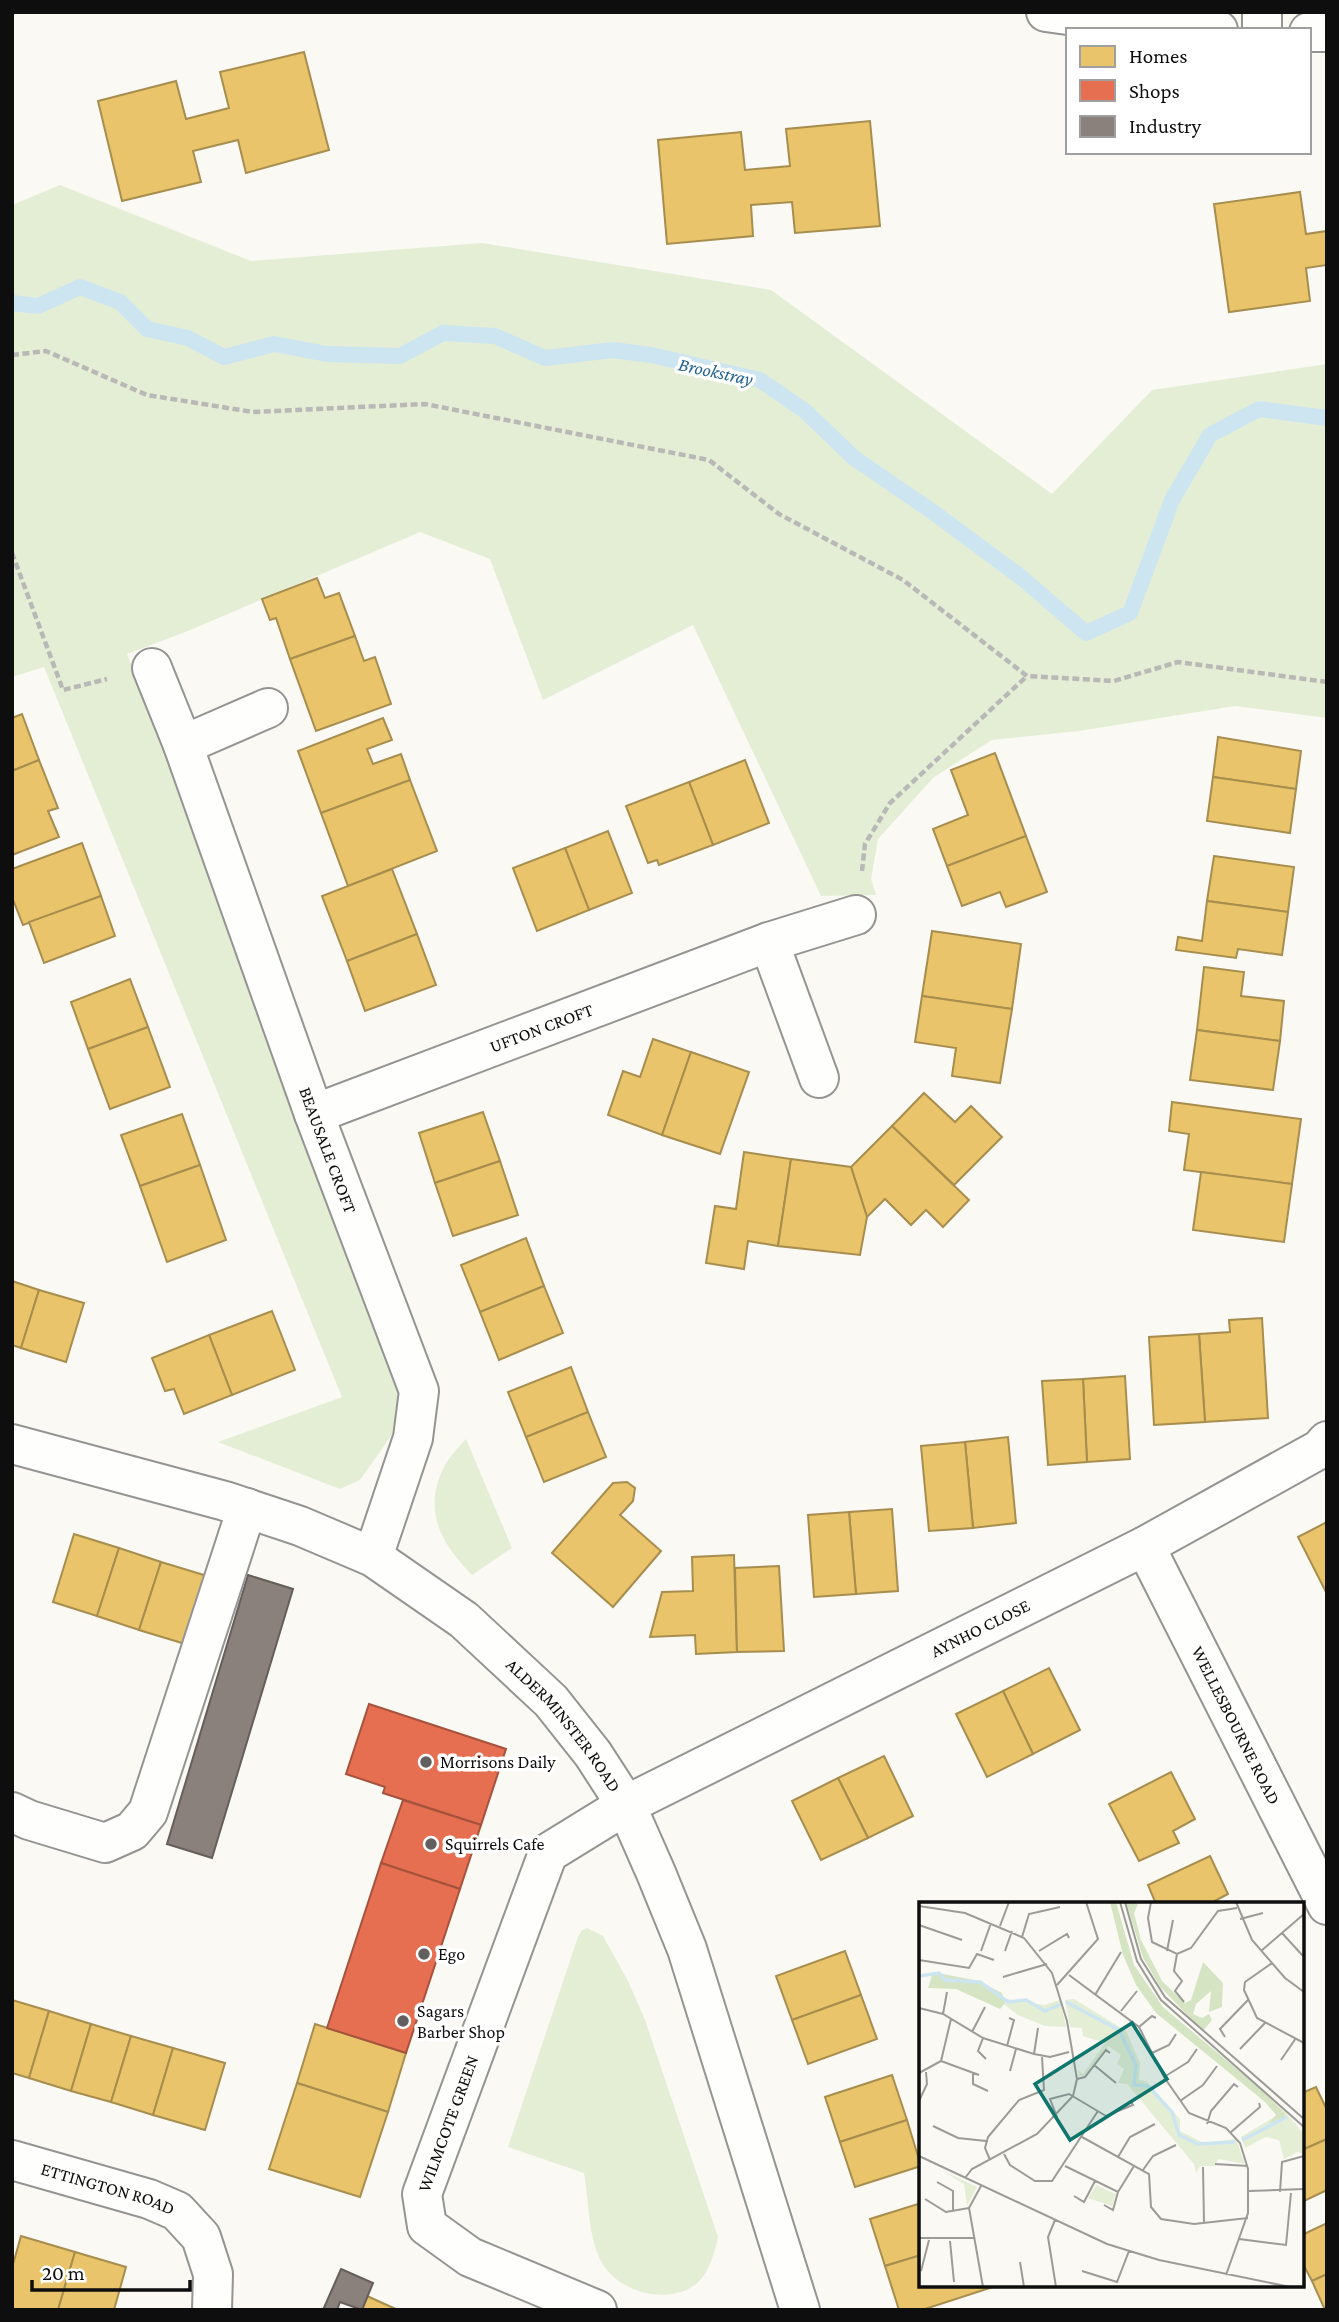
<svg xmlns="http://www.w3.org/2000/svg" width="1339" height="2322" font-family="'Crimson Pro',serif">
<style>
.green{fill:#e4eed5}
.homes{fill:#e9c46a;stroke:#a78d4e;stroke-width:2}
.shops{fill:#e76f51;stroke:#a6523d;stroke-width:2}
.industry{fill:#8a817c;stroke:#655e5b;stroke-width:2}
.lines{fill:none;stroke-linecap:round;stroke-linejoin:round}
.stream{stroke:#cce5f1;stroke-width:16}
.minor-casing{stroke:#949492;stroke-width:42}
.path{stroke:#b8b8b7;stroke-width:4.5;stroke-dasharray:7 3.5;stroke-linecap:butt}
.minor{stroke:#fefefd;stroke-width:38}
.poi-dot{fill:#61605e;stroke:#fff;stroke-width:2.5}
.labels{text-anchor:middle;stroke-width:7;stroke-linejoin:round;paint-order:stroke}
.street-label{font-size:18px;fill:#0e0e0e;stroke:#fff}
.poi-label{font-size:18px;fill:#0e0e0e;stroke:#fff;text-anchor:start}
.water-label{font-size:19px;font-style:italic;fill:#226394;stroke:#fff}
.inset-river{fill:none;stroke:#cce5f1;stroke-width:3.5}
.inset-road{fill:none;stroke:#9c9b98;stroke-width:2}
.view{fill:#0f766e;fill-opacity:0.15;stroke:#0f766e;stroke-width:3.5}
.inset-edge{fill:none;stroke:#0e0e0e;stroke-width:3.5}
</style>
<rect width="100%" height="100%" fill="#faf9f4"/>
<!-- green -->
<g class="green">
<polygon points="60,185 251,261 482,243 771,290 1052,494 1152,390 1327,364 1327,718 1235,706 1079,731 992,740 934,777 878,839 871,879 876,895 821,896 693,625 543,700 490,559 420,532 183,633 127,654 399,1374 396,1429 360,1480 340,1489 218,1442 342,1397 44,667 12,677 12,205"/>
<path d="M466,1439L512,1548L472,1575C440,1542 422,1510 445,1465C450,1456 459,1447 466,1439Z"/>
<path d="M587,1928L603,1936L628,1981L645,2020L718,2237C714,2254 709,2274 695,2285C668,2304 623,2294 604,2266C588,2243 589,2201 584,2173L508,2147L578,1937L582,1930Z"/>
</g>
<!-- homes -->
<g class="homes">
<polygon points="304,52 329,150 246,173 238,140 193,151 201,182 122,201 98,101 176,81 186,119 229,108 220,72"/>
<polygon points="870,121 880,226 795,233 792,202 751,205 753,236 667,244 658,140 741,132 745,170 790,166 786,129"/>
<polygon points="1300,192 1306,234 1327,231 1327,265 1306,268 1310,301 1229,312 1214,204"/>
<polygon points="317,578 325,598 339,593 355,636 290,659 276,618 270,620 262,599"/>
<polygon points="355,636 364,661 375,657 391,704 316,731 290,659"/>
<polygon points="22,714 39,760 12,771 12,718"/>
<polygon points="383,718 392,740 367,749 373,764 401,754 410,780 321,813 298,751"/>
<polygon points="1218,737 1301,751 1296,789 1213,777"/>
<polygon points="995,753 1026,836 947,866 933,829 968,815 951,770"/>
<polygon points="39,760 58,808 48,811 59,837 12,855 12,771"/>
<polygon points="745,760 769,823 713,845 689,782"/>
<polygon points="1213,777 1296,789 1290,833 1207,821"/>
<polygon points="410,780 437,851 348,886 321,813"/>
<polygon points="689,782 713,845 659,865 657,860 648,863 626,806"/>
<polygon points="608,831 632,893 589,910 565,848"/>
<polygon points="1026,836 1047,892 1006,907 1000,892 962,906 947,866"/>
<polygon points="82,843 101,896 23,925 12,897 12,869"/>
<polygon points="565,848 589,910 537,931 513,868"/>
<polygon points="1214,856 1294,867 1288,912 1207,901"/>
<polygon points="392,869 417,934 347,961 322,896"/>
<polygon points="101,896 115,936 44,963 29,922"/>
<polygon points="1207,901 1288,912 1282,955 1238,949 1236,958 1176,950 1178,937 1202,941"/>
<polygon points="932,931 1021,944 1012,1009 922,996"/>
<polygon points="417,934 436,985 365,1011 347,961"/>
<polygon points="1204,967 1244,972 1241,996 1284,1001 1280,1041 1197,1030"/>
<polygon points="130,979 148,1027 88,1049 71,1002"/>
<polygon points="922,996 1012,1009 1000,1083 952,1076 956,1048 915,1042"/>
<polygon points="148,1027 170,1087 110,1109 88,1049"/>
<polygon points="1197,1030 1280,1041 1273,1090 1190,1080"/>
<polygon points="653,1039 691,1052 662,1135 608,1115 623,1071 640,1077"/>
<polygon points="691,1052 749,1072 720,1154 662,1135"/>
<polygon points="924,1093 955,1122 971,1106 1002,1137 954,1185 892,1126"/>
<polygon points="1172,1102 1301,1119 1292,1184 1184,1170 1189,1134 1169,1131"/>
<polygon points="483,1112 500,1161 435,1183 419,1133"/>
<polygon points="182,1114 200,1165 140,1186 121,1135"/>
<polygon points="892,1126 969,1200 943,1227 926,1210 911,1225 885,1199 867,1217 851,1167"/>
<polygon points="744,1152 791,1159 778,1246 748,1241 744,1269 706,1263 715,1206 736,1209"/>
<polygon points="791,1159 851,1167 867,1217 860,1255 778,1246"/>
<polygon points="500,1161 518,1215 453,1236 435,1183"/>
<polygon points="200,1165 226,1240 167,1262 140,1186"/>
<polygon points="1201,1172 1292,1184 1284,1242 1193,1230"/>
<polygon points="526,1238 544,1286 480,1312 461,1265"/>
<polygon points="12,1281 39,1290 21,1348 12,1345"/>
<polygon points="544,1286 563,1333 499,1360 480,1312"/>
<polygon points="39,1290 84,1303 66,1362 21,1348"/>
<polygon points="272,1311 295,1370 232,1395 209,1335"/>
<polygon points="1262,1318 1268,1418 1205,1422 1199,1334 1230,1332 1229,1320"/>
<polygon points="1199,1334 1205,1422 1154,1425 1149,1337"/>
<polygon points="209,1335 232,1395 184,1414 174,1389 165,1391 152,1358"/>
<polygon points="571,1367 588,1412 526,1437 508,1392"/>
<polygon points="1125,1376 1130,1459 1087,1462 1083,1379"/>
<polygon points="1083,1379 1087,1462 1048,1465 1042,1381"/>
<polygon points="588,1412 606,1457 544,1482 526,1437"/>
<polygon points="1008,1437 1016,1523 973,1528 965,1442"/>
<polygon points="965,1442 973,1528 929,1531 921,1446"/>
<polygon points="627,1482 635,1488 633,1501 620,1515 661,1551 613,1607 552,1553 613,1483"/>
<polygon points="892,1509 898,1591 856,1594 849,1512"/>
<polygon points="849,1512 856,1594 814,1597 808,1515"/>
<polygon points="1327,1522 1327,1594 1298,1537"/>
<polygon points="74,1534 119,1548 97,1616 53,1602"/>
<polygon points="119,1548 161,1562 139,1630 97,1616"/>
<polygon points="734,1555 737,1652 696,1654 695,1635 650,1637 662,1592 693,1591 692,1557"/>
<polygon points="161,1562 217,1579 195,1647 139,1630"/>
<polygon points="779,1566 784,1651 737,1652 735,1568"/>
<polygon points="1049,1668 1080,1730 1033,1754 1003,1691"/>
<polygon points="1003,1691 1033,1754 987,1777 956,1714"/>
<polygon points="884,1756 913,1816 868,1838 838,1778"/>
<polygon points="1171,1772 1195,1819 1173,1831 1179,1843 1139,1861 1109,1804"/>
<polygon points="838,1778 868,1838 821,1860 792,1801"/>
<polygon points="1210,1856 1228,1894 1209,1904 1156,1904 1148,1885"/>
<polygon points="845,1951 861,1995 792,2020 776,1976"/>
<polygon points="861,1995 877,2039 808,2064 792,2020"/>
<polygon points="12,2000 49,2011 29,2078 12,2073"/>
<polygon points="49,2011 91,2024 71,2091 29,2078"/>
<polygon points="91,2024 131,2036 111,2102 71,2091"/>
<polygon points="315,2024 406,2053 388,2112 297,2083"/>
<polygon points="131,2036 173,2048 153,2115 111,2102"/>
<polygon points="173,2048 225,2063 205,2130 153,2115"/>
<polygon points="892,2075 907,2120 840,2142 825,2097"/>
<polygon points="297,2083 388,2112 360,2197 269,2169"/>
<polygon points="1316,2087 1327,2110 1327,2139 1302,2150 1302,2093"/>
<polygon points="907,2120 921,2166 855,2187 840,2142"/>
<polygon points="1327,2139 1327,2190 1302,2202 1302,2150"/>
<polygon points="921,2203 921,2255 885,2266 870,2219"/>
<polygon points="1327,2223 1327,2274 1312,2281 1302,2262 1302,2235"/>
<polygon points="21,2236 75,2252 58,2310 12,2310 12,2268"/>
<polygon points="75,2252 126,2267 114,2310 58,2310"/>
<polygon points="921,2255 921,2285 999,2285 922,2310 899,2310 885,2266"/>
<polygon points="1327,2274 1327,2310 1325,2310 1312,2281"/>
<polygon points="367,2296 398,2310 362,2310"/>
</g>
<!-- shops -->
<g class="shops">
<polygon points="369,1704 506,1749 481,1825 383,1793 385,1787 346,1774"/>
<polygon points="403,1800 481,1825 460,1889 381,1863"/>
<polygon points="381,1863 460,1889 406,2053 327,2028"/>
</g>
<!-- industry -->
<g class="industry">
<polygon points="248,1575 293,1589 212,1858 167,1844"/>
<polygon points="341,2269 373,2283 362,2310 340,2302 337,2310 323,2310"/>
</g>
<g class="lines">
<!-- stream -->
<polyline class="stream" points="12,303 38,306 80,287 120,302 147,329 188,338 224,357 274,344 327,354 400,356 443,333 495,336 545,358 613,350 651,355 760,380 805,411 854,458 933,512 1022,578 1086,633 1130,613 1172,500 1210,435 1259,409 1327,418"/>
<defs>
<g id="minor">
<polyline points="1046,12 1139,25 1218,30"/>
<polyline points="1262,30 1262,12"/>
<polyline points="1309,32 1327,32"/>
<polyline points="152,668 183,745"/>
<path id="s1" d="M268,708L183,745L314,1114L419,1391L413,1438L373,1557"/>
<polyline points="769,942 819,1078"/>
<path id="s2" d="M314,1114L769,942L856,915"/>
<path id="s3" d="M12,1444L225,1501L300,1526L373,1557L464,1620L551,1701L593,1754L626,1805L656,1873L687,1949L800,2310"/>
<path id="s4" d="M1145,1546L1327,1905"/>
<polyline points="12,1812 29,1820 105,1843 132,1831 148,1812 247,1508"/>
<path id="s5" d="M12,2160L149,2199L177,2211L201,2237L213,2274L212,2310"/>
<path id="s6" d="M597,2310L470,2257L427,2226L422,2194L548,1853L626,1805L1145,1546L1320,1449L1327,1441"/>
</g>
</defs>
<!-- minor casing -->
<use href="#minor" class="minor-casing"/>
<!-- path -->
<g class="path">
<polyline points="12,355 46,351 147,395 253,412 425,404 709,460 779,514 903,580 1027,676 1114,681 1178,662 1327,682"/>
<polyline points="12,553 63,690 107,679"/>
<polyline points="862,871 865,844 890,803 1027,676"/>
</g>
<!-- minor -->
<use href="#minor" class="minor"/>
</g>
<!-- markers -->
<g class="poi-dot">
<circle cx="426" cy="1762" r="7"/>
<circle cx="431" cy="1844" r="7"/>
<circle cx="424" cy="1954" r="7"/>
<circle cx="403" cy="2021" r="7"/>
</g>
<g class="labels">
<!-- street labels -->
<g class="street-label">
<text dy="6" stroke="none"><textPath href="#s2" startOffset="243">UFTON CROFT</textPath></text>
<text dy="6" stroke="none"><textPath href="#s1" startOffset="523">BEAUSALE CROFT</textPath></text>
<text dy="6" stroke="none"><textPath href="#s6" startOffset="1074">AYNHO CLOSE</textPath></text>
<text dy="6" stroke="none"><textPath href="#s4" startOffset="201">WELLESBOURNE ROAD</textPath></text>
<text dy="6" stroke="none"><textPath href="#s3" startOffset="635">ALDERMINSTER ROAD</textPath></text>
<text dy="6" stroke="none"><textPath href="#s6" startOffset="298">WILMCOTE GREEN</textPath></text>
<text dy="6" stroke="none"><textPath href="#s5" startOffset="100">ETTINGTON ROAD</textPath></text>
</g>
<!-- poi labels -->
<g class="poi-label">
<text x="440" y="1768">Morrisons Daily</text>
<text x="445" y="1850">Squirrels Cafe</text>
<text x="438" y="1960">Ego</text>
<text x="417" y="2017">Sagars<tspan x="417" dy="21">Barber Shop</tspan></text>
</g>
<!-- water labels -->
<g class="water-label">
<text transform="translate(716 371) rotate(12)" y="7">Brookstray</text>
</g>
</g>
<!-- overview -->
<g transform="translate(919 1902)">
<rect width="385" height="385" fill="#faf9f4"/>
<path d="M88,97L126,103L141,98L147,125L126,124L99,113L83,101ZM155,97L207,129L221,161L220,178L227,179L261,217V229L285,241L317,237L326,262L299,257L296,264H281L277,271L275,262L208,182L199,181L205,167L198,162L202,153L189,144L166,174H160L159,168L164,172L186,141L164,134L163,126L151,125L146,98ZM365,209L385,232V253L379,250L365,257L360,238L347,235L326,246L322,235ZM22,268L58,285L48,304L45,282ZM177,283L197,292L193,304L169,296Z" fill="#e4eed5"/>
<path d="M191,0H197L215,63L244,105L337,183L366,211L365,217L350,221L357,213L346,200L237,111L217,83L204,53ZM207,0L219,2L215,11L222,38L243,79L266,101L272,98L284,60L304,81L303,105L290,110L292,89L277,102L274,112L283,116L290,112L293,118L284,129L242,86L224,56ZM14,70L60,79L83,91L86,101L81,107L37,87L9,86Z" fill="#d5e5c4"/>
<path class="inset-river" d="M0,74L20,71L26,78L61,80L89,100L107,98L126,109L142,102M147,100L200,128L217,163L215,183L229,184L253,210L260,233L279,242L316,240M323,238L368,215"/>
<path class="inset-road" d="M201,0L218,59L242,98L385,225M206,0L222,57L246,95L385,217M232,0L229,16L233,40L258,52L272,46L299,9L318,6M317,0L333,38L366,76L385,90M0,4L46,11L105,36L133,71L148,119L158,177L154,194L118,232L53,267L46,276M321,17L344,11M0,23L43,38M81,24L90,0M363,31L384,54M103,35L110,12L141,5M62,49L72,21M86,49L93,29M120,49L148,32L150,36M248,49L254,18M342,49L385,12M258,52L255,69L263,79L256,89L265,100M0,58L50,66L58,52L75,58M353,61L326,80L325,88L338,116L385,141M150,73L220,125L245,175L270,211L307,226L321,241L329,267V311L307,373M84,75L128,62M138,83L179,37L167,0M176,93L202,50M0,106L24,112L64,136L115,152L131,155L150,150M202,109L218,89M24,112L28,90M220,125L233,114L237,116M53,130L66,105M306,135L301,127L329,98M64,136L59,149L67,157M88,144L95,118L90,116M321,147L346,121M233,151L250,143L257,132M115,152L119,126M362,158L377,136M22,159L60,173M175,163L197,181M91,169L97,147M0,171L22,159L32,117M54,171V182L69,189M245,175L269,160L278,147M158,177L166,175L187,148L191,151M0,199L8,182L7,170M261,199L284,183L298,164M138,215L131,197L150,192L187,214L214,203L212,200M288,222L292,209L315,182L319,185M14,224L39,236L67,239M312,230L341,205L340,201M163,235L230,272L232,305L242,317L275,322L329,316M85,252L91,263L116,279H133L179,209M0,254L188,342L240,358L371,385M199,255L211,235L236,222M71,258L66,246L69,235L100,198L125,188L123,155M296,262L329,264M146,264L199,290L215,264M284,265L285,320M224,268L234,254L257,243M18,280L34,289V310M62,284L50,306L64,385M330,289L385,287M361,290L363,260L385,254M155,294L165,300L176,279M6,297L27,310L50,306M185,303L194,308L199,290M136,318L129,335L137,385M0,336H55M320,337L367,343L372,291M31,339L35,380M101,360L105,385M2,369L10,338M163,369L198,380L210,349"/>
<path class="view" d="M213,121L248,177L151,238L116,182Z"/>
<rect width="385" height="385" class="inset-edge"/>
</g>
<!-- border -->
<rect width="1339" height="2322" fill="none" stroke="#0e0e0e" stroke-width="28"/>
<!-- legend -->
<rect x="1066" y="28" width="245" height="126" fill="#ffffff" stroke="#9f9f9f" stroke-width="2"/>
<rect x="1080" y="46" width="35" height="21" fill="#e9c46a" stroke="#9f9f9f" stroke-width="2"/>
<text x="1129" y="63" font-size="21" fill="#0e0e0e">Homes</text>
<rect x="1080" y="80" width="35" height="21" fill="#e76f51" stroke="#9f9f9f" stroke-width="2"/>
<text x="1129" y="98" font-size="21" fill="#0e0e0e">Shops</text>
<rect x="1080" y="116" width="35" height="21" fill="#8a817c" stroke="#9f9f9f" stroke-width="2"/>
<text x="1129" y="133" font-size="21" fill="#0e0e0e">Industry</text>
<!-- scale -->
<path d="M32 2280v10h158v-10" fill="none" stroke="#0e0e0e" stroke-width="3.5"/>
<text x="42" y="2280" font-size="21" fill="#0e0e0e" stroke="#ffffff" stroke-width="5" paint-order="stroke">20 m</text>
</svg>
